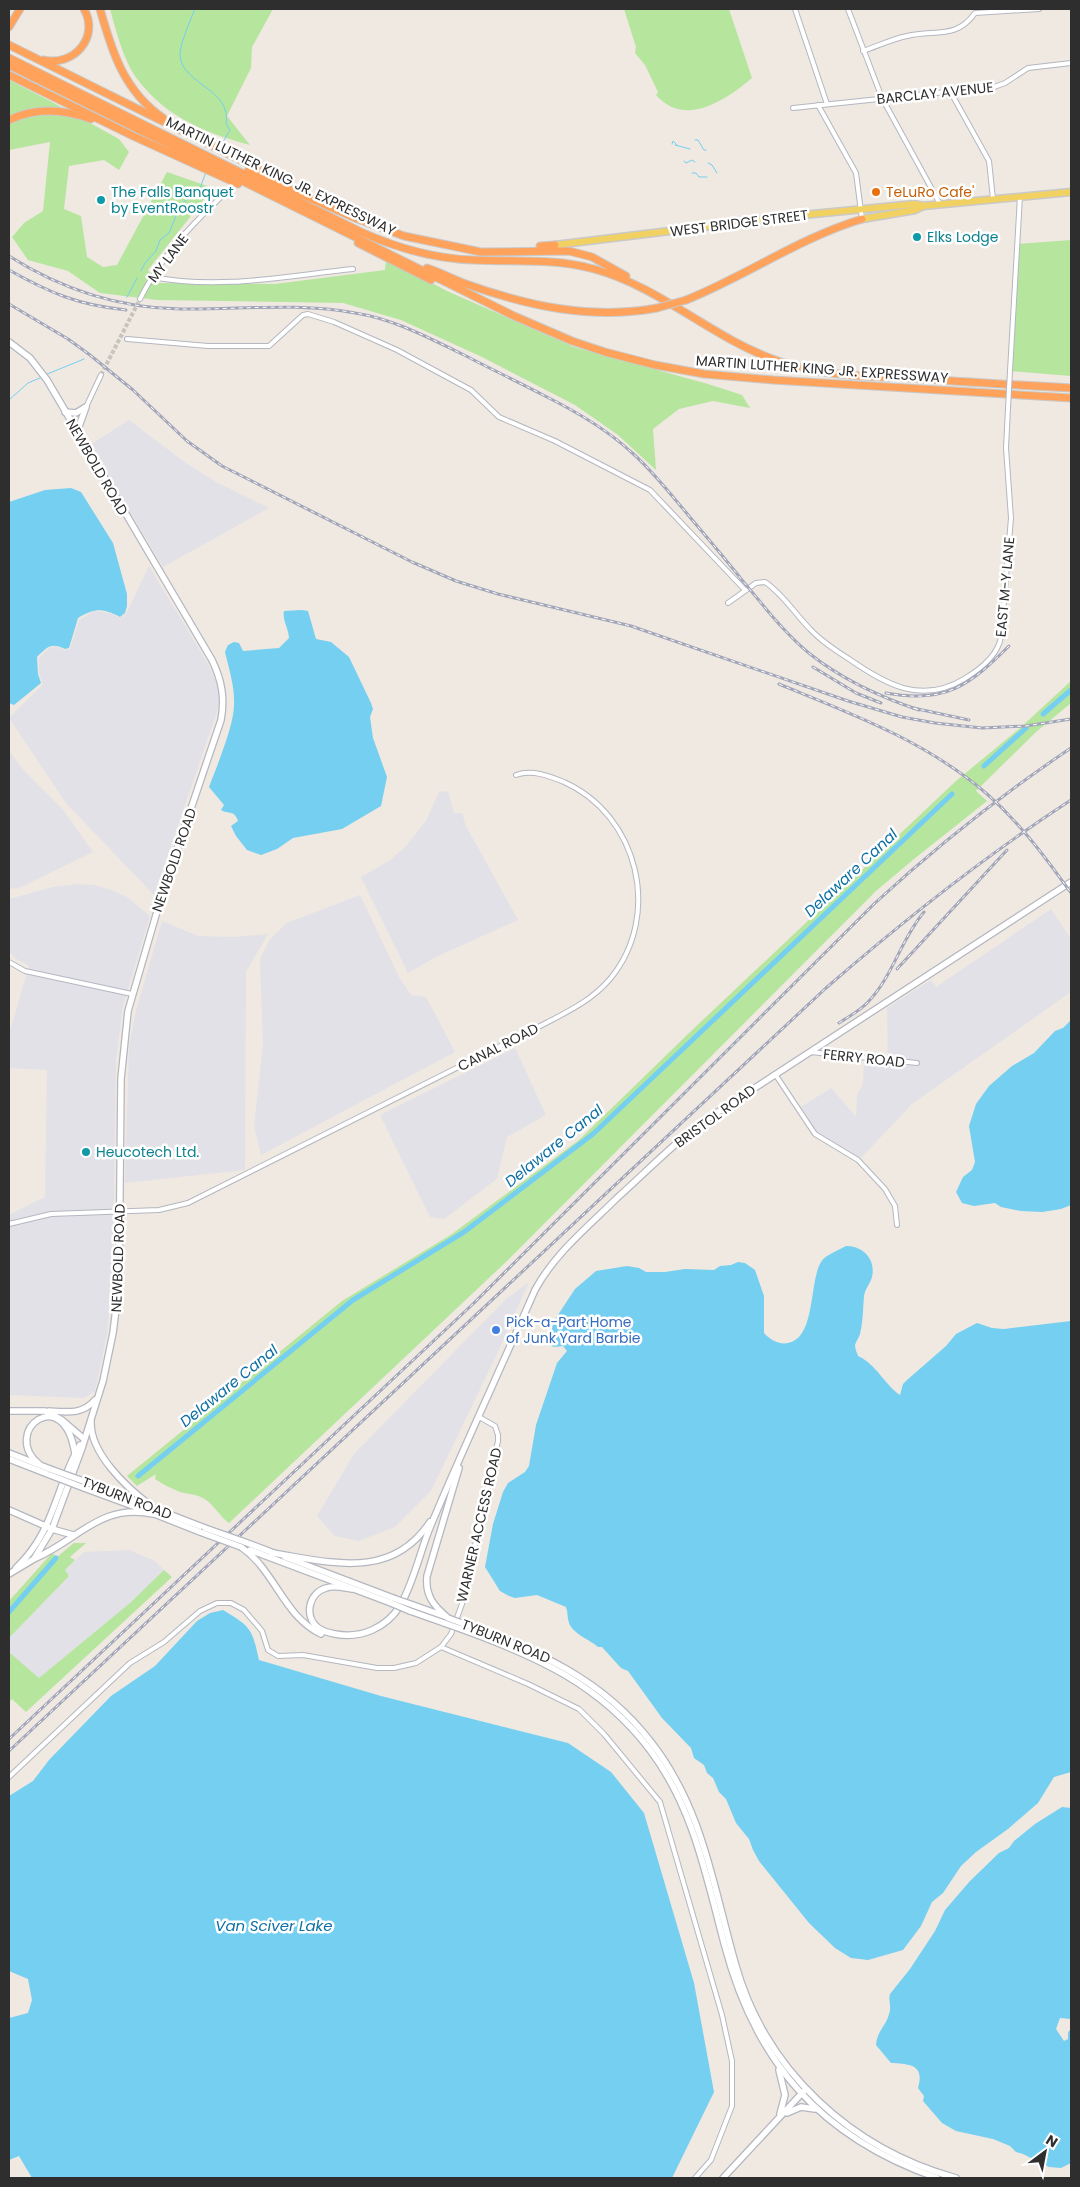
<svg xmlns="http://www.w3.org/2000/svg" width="1080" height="2187" font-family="Poppins,sans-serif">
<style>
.industrial{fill:#e3e1e8}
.green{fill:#b6e59e}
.water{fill:#75cff0}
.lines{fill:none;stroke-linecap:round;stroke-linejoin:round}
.stream{stroke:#75cff0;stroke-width:1}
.canal{stroke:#75cff0;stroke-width:5}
.street-tunnel{stroke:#c8c4bd;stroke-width:4;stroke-dasharray:4 2;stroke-linecap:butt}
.street-casing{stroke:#b4b7c1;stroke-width:6}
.secondary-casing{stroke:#b4b7c1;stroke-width:8}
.primary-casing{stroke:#c9c9c9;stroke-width:9}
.highway-casing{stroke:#c9c9c9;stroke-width:9}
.street{stroke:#fff;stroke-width:4}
.secondary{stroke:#fff;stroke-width:5.5}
.primary{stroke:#f2d163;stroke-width:6}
.highway{stroke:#ffa35c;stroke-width:7}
.rail-casing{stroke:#a3a6b8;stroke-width:3}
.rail{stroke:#fff;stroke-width:1;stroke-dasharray:4;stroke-linecap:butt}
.street-bridge-casing{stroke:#b4b7c1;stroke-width:6;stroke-linecap:butt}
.secondary-bridge-casing{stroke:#b4b7c1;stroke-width:8;stroke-linecap:butt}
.highway-bridge-casing{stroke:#c9c9c9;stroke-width:9;stroke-linecap:butt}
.street-bridge{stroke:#fff;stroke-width:4}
.secondary-bridge{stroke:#fff;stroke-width:5.5}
.highway-bridge{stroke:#ffa35c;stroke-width:7}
.food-dot{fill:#e8710a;stroke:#fff;stroke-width:2}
.culture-dot{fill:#0f9aa8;stroke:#fff;stroke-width:2}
.shop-dot{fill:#3f7fe0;stroke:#fff;stroke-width:2}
.labels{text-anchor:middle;stroke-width:5;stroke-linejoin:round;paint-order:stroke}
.street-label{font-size:14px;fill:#2e2e2e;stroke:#fff}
.culture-label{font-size:14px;fill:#0d838f;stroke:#fff;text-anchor:start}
.food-label{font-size:14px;fill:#c56008;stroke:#fff;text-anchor:start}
.shop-label{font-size:14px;fill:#366cbe;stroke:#fff;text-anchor:start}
.water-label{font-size:15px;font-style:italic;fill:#0d6fa3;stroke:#fff}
</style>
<rect width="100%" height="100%" fill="#efe9e1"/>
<!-- industrial -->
<g class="industrial">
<polygon points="129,420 183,461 216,482 269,508 163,567 90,445"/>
<polygon points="149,566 208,664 220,691 217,712 154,895 66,803 9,718 43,684 39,674 39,658 49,648 56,646 64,650 70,649 79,620 94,611 110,613 120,618 126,614"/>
<polygon points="9,751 25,772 63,810 93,852 19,888 9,889"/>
<polygon points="448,791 454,813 462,813 466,826 518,920 436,957 408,973 361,877 389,861 405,847 426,821 439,792"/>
<polygon points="78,884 95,885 111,890 127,897 150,916 123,1006 116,1060 113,1265 107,1334 95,1391 84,1398 9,1395 9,1215 45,1197 47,1070 9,1068 9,1034 29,966 15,958 9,951 9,899 53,887"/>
<polygon points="360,895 399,977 411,995 426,997 455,1052 261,1155 254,1126 263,1044 260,959 270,939 287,923"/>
<polygon points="1051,909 1071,939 1071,992 912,1104 861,1158 819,1135 801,1107 831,1088 856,1117 857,1095 863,1084 864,1063 888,1065 887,1008 931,980 936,987"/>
<polygon points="162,921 198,936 235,937 268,934 246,972 245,1170 125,1183 129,1046 136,1011"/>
<polygon points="515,1048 546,1115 507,1137 497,1179 444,1219 430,1217 380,1115"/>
<polygon points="529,1282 498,1352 431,1491 395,1527 359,1541 335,1536 317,1516 354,1454 506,1299"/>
<polygon points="129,1550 155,1561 164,1570 130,1603 39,1678 9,1652 9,1638 69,1576 65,1570 84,1552"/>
</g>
<!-- green -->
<g class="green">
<path d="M110,9H273L252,47L251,68L227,116L250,145C206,133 167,118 138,80C124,62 116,31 110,9Z"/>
<path d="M624,9H729L752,78C726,100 685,128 656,95L658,92L645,65L635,53L636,47Z"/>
<polygon points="9,80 52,102 119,139 129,152 119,170 104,160 69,166 64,209 81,216 87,257 103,267 117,265 167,172 213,188 148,270 158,283 275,284 385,270 386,259 447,291 574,347 708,384 742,395 750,408 713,401 679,409 653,429 656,470 618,435 575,405 482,357 401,320 343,303 157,300 100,293 68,271 28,260 12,237 24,223 43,211 50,142 9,150"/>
<polygon points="1071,240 1071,376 1010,371 1017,244"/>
<path d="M1071,681V703L1036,732L976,791L987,801L914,859L876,891L508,1260L229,1523C219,1516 214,1504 203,1498C196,1494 187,1494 180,1492C171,1488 162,1484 155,1479L156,1474L137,1486L127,1476L342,1301L452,1234L579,1140L688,1034L956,781L1019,729Z"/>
<polygon points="74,1543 86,1543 70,1557 75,1560 65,1570 69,1576 9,1638 9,1601 52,1553 57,1557"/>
<polygon points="164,1570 172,1577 26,1712 12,1699 9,1702 9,1652 39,1678 130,1603"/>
</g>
<!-- water -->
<g class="water">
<path d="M71,488L81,492L113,543L127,594V606L125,613L120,617C102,608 95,608 78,618L69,648L65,649C51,642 47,647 37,657L38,674L41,683L14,705L9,703V502L45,490Z"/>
<path d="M302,610L308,611L316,639L331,642L349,657L371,703L373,709L370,717L373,738L387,777L381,806L342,829L293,838L277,849L261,855L247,850L236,836L231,826L238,821C234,809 229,815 221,810L224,805L209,787C217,766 234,725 234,705C235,687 229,669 225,652L228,645L234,642L239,643L243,651L279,648L289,638C289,629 282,620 284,611Z"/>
<polygon points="1071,1020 1071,1205 1061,1209 1042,1212 1021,1211 1001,1207 995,1203 974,1206 962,1203 956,1192 963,1177 972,1170 975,1162 969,1126 976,1104 989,1086 1012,1066 1034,1053 1055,1031 1063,1028"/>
<path d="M846,1246C864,1246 876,1260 872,1277C870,1284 865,1289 864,1296C863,1308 863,1322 860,1334C859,1338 856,1341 855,1345C855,1349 857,1353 858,1356C877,1365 885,1385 900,1395L903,1384L907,1380L946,1346L956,1334L977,1323L992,1328L1004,1329L1071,1321V1772L1054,1777L1038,1803L1008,1829L976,1852L961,1866L943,1893L932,1902L921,1926L903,1950L868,1960L851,1958L835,1948L809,1923L759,1861L753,1850L749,1839L736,1823L726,1799L719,1792L713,1778L707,1773L704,1765L694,1758L691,1748L662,1718L628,1671L621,1668L602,1647H598C589,1639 573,1634 569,1623C567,1617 568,1612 566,1607L537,1595L515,1598L509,1596L500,1591L485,1567L493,1524L503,1492L508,1483L525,1472L529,1466L536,1425L557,1363L567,1351L563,1346L554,1347L548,1344L554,1321L575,1289L596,1271L627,1266L639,1268L646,1272H665L685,1269L714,1270L720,1266L731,1265L738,1262L745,1263L755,1270L764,1296V1333C769,1339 779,1345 788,1343C816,1338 809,1281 821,1262C825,1255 839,1250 846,1246Z"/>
<path d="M223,1610C251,1627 252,1628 259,1660L381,1696L568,1743L611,1772L644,1813L694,1983L714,2092L672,2178H32L19,2156L9,2160V2018L28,2013L32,2000L28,1979L9,1971V1796L33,1781L49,1760L111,1696L155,1666L197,1621L210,1613Z"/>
<path d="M1062,1807L1071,1808V2019L1060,2018L1056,2029L1064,2041L1068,2039V2032L1071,2029V2163L1061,2168L1049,2167L1023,2154L1016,2152L1010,2146L993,2139L956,2131L942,2123L923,2101L924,2096L918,2088C925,2064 909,2064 891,2063L876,2045C877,2031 886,2026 889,2014C892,2007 888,2001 890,1994L910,1969L935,1931L945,1910L970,1881L999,1853L1009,1848L1014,1841L1035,1824Z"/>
</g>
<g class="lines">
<!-- stream -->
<g class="stream">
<path d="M193,9L194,11C190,22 179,46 180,56C183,85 232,89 226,124L230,130L220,147"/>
<polyline points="695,140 698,140 704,150 706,150"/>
<polyline points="672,144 673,141 677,145"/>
<polyline points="675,145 690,149"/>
<polyline points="684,161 686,163 692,160 695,162"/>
<polyline points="708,163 712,165 717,173"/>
<polyline points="692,173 696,173 699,177 707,177"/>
<polyline points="141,271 145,263 156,251 160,240 169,233 181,204 199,191 206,172"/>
<polyline points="127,297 137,278"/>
<polyline points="45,375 84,359"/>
<polyline points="9,400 28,383 42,377"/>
</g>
<!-- canal -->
<g class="canal">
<polyline points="1043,714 1071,690"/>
<polyline points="984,766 1026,728"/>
<polyline points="138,1476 353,1300 464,1232 593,1134 952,794"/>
<polyline points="9,1612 56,1558"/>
</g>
<!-- street-tunnel -->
<polyline class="street-tunnel" points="101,375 140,299"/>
<defs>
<g id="street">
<polyline points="795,9 827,104"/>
<polyline points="848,9 882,98 940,204"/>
<path d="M863,51C878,46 892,39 907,36C934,29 956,40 975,13L1039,9"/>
<polyline points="950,91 989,161 993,199"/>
<polyline points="818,105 856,173 862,219"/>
<polyline points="793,108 994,87 1005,83 1028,68 1071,63"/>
<path d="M152,277C220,290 286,276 353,269"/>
<path d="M140,299C160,259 188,228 220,198"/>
<polyline points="127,339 208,346 269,346 303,315 308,314 334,322 397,350 471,390 499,417 555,441 650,490 745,590"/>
<polyline points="1010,371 1020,196"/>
<polyline points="86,407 101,375"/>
<path d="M728,603L756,583L765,582C783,594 795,614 810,629C821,641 835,650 849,659C885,684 921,705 964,679C979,670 998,655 1001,637L1011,518L1006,448L1008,408"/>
<polyline points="9,962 25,971 132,994"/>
<polyline points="810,1052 917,1063"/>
<polyline points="775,1074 815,1134 858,1160 885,1189 895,1206 897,1225"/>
<path d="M9,1224L51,1214L159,1210L188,1203L548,1022C571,1010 593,999 610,979C663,915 638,815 564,782C549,776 532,769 516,775"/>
<polyline points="441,1647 528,1684 579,1709 604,1734 660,1802 722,2015 732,2061 732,2106 711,2160 695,2178"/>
<polyline points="9,1777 130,1663 164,1642 200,1611 217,1603 231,1603 244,1610 262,1631 268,1650 278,1656 303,1655 377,1668 394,1668 416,1663 441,1647 451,1634 462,1604 498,1441 498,1435 495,1426 479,1417"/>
</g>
<g id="secondary">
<path d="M9,342L30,358L47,380L212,660C222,681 225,698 221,720L163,891L128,1011L121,1079L119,1284L113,1333L103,1381L82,1448L52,1529L34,1559L9,1574"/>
<polyline points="65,412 76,413 84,408"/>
<polyline points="77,432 86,407"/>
<polyline points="9,1411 45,1411 62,1420 84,1439"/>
<path d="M49,1411C67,1412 82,1415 95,1400"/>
<path d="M91,1422C90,1453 126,1487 150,1505"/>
<polyline points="9,1453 50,1469"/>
<polyline points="9,1459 50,1475"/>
<path d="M39,1464C0,1432 64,1381 75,1454"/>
<polyline points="86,1482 205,1528"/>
<polyline points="84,1488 141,1509"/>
<polyline points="9,1510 52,1529 73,1535"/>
<polyline points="152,1513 200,1532"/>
<polyline points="242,1541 274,1553"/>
<path d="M241,1547C275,1570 283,1616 321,1634"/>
<polyline points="250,1550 391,1603"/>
<path d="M272,1553C330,1562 391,1581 430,1522"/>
<polyline points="285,1557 393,1598"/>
<path d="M36,1558C79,1539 101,1503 153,1514"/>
<path d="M16,1568C55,1531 55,1488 80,1445"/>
<path d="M352,1589C344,1588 334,1585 326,1588C309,1593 304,1615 317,1627C322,1631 329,1633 335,1634C361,1639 386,1628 400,1606C414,1582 420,1551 431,1525C464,1446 501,1368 535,1290C555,1253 588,1227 617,1198C645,1173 671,1146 701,1123L1071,882"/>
<polyline points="413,1605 444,1616"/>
<polyline points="410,1611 444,1623"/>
<path d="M448,1618C434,1606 425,1596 427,1576L459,1468"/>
<path d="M464,1624C537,1651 602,1678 651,1742C704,1810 713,1887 736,1966C766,2071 851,2149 956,2178"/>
<path d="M461,1629C536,1656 600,1684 650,1750C693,1807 706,1875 724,1943C755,2062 820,2137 937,2178"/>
<polyline points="779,2070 785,2095 780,2114"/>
<polyline points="787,2113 801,2107 815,2109"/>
<polyline points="723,2178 803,2092"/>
</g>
<g id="primary">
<polyline points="862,219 915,210 923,206"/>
<polyline points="555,245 793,216 915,204 923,206 1071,192"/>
</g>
<g id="highway">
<path d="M100,9C112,52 124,91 163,118"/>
<polyline points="9,27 20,9"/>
<polyline points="9,45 287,183"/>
<path d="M9,58L361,232C397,248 435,259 474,260C515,262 554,258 594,269C660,287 711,337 775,360C818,376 864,376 909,378C963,382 1017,385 1071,388"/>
<path d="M43,60C74,67 100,37 84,9"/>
<polyline points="9,65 514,316 572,341 605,352 655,365 704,374 773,380 1071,398"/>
<polyline points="9,75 133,136 238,184"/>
<path d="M9,120C36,107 63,109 91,119"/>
<polyline points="248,171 355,218 404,236 481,252 569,251 592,257 626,276"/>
<polyline points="358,243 431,280"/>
<polyline points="540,246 555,245"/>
<path d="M427,268C440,272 452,279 466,284C528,306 591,320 657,308"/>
<path d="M686,300C746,276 799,238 862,219"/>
</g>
</defs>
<!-- street casing -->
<use href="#street" class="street-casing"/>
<!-- secondary casing -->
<use href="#secondary" class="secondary-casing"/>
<!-- primary casing -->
<use href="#primary" class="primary-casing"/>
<!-- highway casing -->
<use href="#highway" class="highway-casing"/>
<!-- street -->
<use href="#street" class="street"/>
<!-- secondary -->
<use href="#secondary" class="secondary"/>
<!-- primary -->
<use href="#primary" class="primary"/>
<!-- highway -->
<use href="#highway" class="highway"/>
<defs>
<g id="rail">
<path d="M9,256C61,289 118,308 180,309C238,310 297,302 355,313C394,319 429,338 464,355C491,369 518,382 545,396C575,411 605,428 630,451C650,468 667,490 684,510C703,533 723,556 742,580C764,606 784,633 810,654C843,680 880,697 919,710"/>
<path d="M9,270C50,293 78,305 126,310"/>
<polyline points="9,304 68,339 90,355 133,390 187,441 222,466 412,562 456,581 498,594 631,626 848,701 902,717 935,723 982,728 1026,726 1071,719"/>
<polyline points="813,667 856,693 881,703"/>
<path d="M779,684C852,714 926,741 987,794C1020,823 1046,858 1071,893"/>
<path d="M886,693C945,704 969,686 1009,646"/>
<polyline points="913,708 969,720"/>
<polyline points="897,969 1007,850"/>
<path d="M839,1023C849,1016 860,1011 868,1002C893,976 901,939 924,912"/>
<path d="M9,1739L474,1303L874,904C936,847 1001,795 1071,748"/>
<path d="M9,1751L826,988C904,920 985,856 1071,800"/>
</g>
</defs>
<!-- rail casing -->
<use href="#rail" class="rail-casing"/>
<!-- rail -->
<use href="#rail" class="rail"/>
<defs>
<polyline id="street-bridge" points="1008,408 1010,371"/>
<g id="secondary-bridge">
<polyline points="50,1469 86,1482"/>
<polyline points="50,1475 84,1488"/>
<polyline points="205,1528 242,1541"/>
<polyline points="200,1532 241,1547"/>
<polyline points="393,1598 413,1605"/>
<polyline points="391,1603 410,1611"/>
<polyline points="448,1618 464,1624"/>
<polyline points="444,1623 461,1629"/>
</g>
<polyline id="highway-bridge" points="657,308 686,300"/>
</defs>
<!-- street-bridge casing -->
<use href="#street-bridge" class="street-bridge-casing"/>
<!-- secondary-bridge casing -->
<use href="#secondary-bridge" class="secondary-bridge-casing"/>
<!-- highway-bridge casing -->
<use href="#highway-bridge" class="highway-bridge-casing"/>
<!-- street-bridge -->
<use href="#street-bridge" class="street-bridge"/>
<!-- secondary-bridge -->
<use href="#secondary-bridge" class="secondary-bridge"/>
<!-- highway-bridge -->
<use href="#highway-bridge" class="highway-bridge"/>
</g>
<!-- markers -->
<circle class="food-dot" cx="876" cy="192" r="5"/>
<g class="culture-dot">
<circle cx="101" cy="200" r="5"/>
<circle cx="917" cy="237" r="5"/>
<circle cx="86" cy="1152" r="5"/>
</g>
<circle class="shop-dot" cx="496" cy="1330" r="5"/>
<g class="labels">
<!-- street labels -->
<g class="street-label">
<text transform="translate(935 93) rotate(-6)" y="5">BARCLAY AVENUE</text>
<text transform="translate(281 176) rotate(26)" y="5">MARTIN LUTHER KING JR. EXPRESSWAY</text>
<text transform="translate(739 223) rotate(-7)" y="5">WEST BRIDGE STREET</text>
<text transform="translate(168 258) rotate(-53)" y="5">MY LANE</text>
<text transform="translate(822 369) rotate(4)" y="5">MARTIN LUTHER KING JR. EXPRESSWAY</text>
<text transform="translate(97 467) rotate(60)" y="5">NEWBOLD ROAD</text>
<text transform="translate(1005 587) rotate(-85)" y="5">EAST M-Y LANE</text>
<text transform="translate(174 860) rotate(-71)" y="5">NEWBOLD ROAD</text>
<text transform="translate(498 1047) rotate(-27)" y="5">CANAL ROAD</text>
<text transform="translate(864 1058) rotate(6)" y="5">FERRY ROAD</text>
<text transform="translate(715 1116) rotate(-36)" y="5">BRISTOL ROAD</text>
<text transform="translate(118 1258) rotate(-88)" y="5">NEWBOLD ROAD</text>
<text transform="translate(127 1498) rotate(21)" y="5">TYBURN ROAD</text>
<text transform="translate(479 1525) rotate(-77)" y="5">WARNER ACCESS ROAD</text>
<text transform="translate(506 1641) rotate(22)" y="5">TYBURN ROAD</text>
</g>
<!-- culture labels -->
<g class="culture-label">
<text x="111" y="197">The Falls Banquet<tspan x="111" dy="16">by EventRoostr</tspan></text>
<text x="927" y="242">Elks Lodge</text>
<text x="96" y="1157">Heucotech Ltd.</text>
</g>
<!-- food labels -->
<g class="food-label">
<text x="886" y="197">TeLuRo Cafe'</text>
</g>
<!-- shop labels -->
<g class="shop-label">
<text x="506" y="1327">Pick-a-Part Home<tspan x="506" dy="16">of Junk Yard Barbie</tspan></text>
</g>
<!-- water labels -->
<g class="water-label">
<text transform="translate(851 873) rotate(-43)" y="5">Delaware Canal</text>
<text transform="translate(554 1146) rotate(-39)" y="5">Delaware Canal</text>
<text transform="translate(229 1386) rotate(-39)" y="5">Delaware Canal</text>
<text x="274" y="1931">Van Sciver Lake</text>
</g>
</g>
<!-- border -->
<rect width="1080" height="2187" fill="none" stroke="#2e2e2e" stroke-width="20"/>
<!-- north arrow -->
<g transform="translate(1045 2152) rotate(32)" stroke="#ffffff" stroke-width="4" paint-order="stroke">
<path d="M0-4L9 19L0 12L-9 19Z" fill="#2e2e2e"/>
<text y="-8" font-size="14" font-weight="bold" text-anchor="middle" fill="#2e2e2e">N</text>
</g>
</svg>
